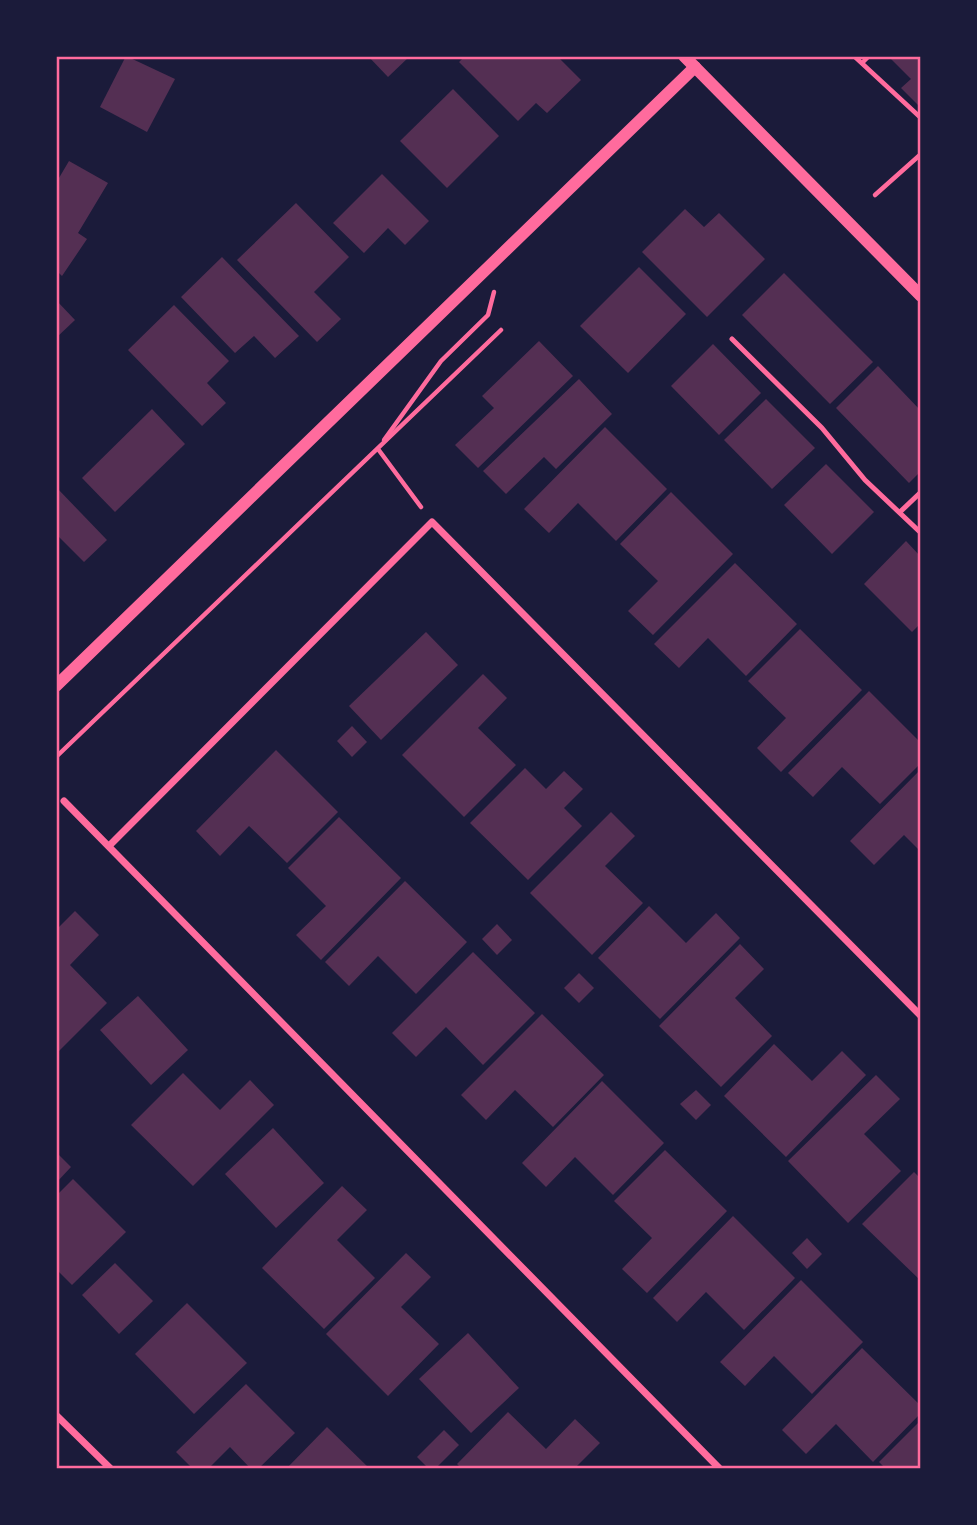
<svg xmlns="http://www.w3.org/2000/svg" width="977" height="1525" font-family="'Exo 2',sans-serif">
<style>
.building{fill:#542f53}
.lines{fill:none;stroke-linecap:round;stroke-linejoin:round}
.path{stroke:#ff6b9d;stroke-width:4.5}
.service{stroke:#ff6b9d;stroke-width:5}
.minor{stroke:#ff6b9d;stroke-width:7}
.tertiary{stroke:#ff6b9d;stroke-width:12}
.neatline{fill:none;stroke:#ff6b9d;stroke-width:2.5}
</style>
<rect width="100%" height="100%" fill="#1b1b3a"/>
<!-- building -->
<g class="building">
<polygon points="126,56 175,79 147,132 100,107"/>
<polygon points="368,56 410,56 388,77"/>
<polygon points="465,56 557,56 581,80 547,113 536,103 518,121 459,62"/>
<polygon points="888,56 921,56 921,108 901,88 911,79"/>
<polygon points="453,89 499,136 447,188 400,141"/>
<polygon points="69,161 108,183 78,233 87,239 62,276 56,270 56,183"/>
<polygon points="382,174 429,221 405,245 388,228 364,253 333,223"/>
<polygon points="296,203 349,257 314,292 341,319 317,342 237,260"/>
<polygon points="685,209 704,227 719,213 765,259 707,317 642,252"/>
<polygon points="222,257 299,336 275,358 254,336 235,353 181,297"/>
<polygon points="639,267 686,314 628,373 580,326"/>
<polygon points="784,273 873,362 830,404 742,315"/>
<polygon points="56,300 75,320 56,338"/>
<polygon points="174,305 229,361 207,383 226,403 202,426 128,350"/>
<polygon points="539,341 573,376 478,468 455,445 494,408 482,396"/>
<polygon points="713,344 761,393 719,435 671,386"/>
<polygon points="878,366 921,411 921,471 909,483 836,408"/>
<polygon points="579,379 612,414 556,469 544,457 506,494 483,471"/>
<polygon points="766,399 815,448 772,489 724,440"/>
<polygon points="152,409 185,444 115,512 82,478"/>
<polygon points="605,427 667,489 616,541 578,503 549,533 524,509"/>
<polygon points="826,464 874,512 832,554 784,505"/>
<polygon points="56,487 107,540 84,562 56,534"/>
<polygon points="671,492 733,554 653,635 628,611 658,581 620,544"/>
<polygon points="906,541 921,557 921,623 912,632 864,584"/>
<polygon points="735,563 797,624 746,676 708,638 679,668 654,644"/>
<polygon points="800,629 862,690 781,772 757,748 786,718 748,681"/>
<polygon points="426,632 458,665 381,740 349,706"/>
<polygon points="483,674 507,698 478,728 516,765 464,817 402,755"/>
<polygon points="869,691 921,743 921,763 880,804 842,767 813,797 788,773"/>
<polygon points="352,726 367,742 352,757 337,741"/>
<polygon points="276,750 338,812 287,863 249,826 220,856 196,831"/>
<polygon points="525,768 546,789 564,771 583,789 564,808 582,826 528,880 470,823"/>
<polygon points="921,769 921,852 904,835 874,865 850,841"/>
<polygon points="611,812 635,836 605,866 643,903 592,955 530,893"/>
<polygon points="339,817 401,878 321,960 296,935 326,906 288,868"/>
<polygon points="405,881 467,942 416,994 378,956 349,986 325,962"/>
<polygon points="649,906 686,943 716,913 740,938 660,1019 598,958"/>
<polygon points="75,911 99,935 70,965 107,1003 56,1054 56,930"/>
<polygon points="497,924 512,940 497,955 482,939"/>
<polygon points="740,944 764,969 735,998 772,1036 721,1087 659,1026"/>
<polygon points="473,952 535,1013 483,1065 446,1027 416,1057 392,1033"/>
<polygon points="579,973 594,988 579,1003 564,988"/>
<polygon points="138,996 188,1050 151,1085 100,1030"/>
<polygon points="542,1014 604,1075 553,1127 515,1090 486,1120 461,1095"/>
<polygon points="774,1044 812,1081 842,1051 866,1075 786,1157 724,1096"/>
<polygon points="183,1073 220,1110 250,1080 274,1105 193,1186 131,1125"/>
<polygon points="876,1075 900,1099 864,1134 901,1171 848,1223 788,1161"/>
<polygon points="602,1081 664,1143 613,1195 575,1157 546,1187 522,1163"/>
<polygon points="696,1090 711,1105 696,1120 680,1104"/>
<polygon points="273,1128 324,1183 276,1228 225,1174"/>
<polygon points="665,1150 727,1211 647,1293 622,1269 652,1238 614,1201"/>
<polygon points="56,1152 71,1167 56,1183"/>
<polygon points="914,1172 921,1179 921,1281 862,1224"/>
<polygon points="73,1179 126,1232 72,1285 56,1269 56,1196"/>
<polygon points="342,1186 367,1210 337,1240 375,1278 324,1329 262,1268"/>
<polygon points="733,1216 795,1278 744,1330 706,1292 677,1322 653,1298"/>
<polygon points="807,1238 822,1254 807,1269 792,1253"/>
<polygon points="406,1253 431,1277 401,1307 439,1344 388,1396 326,1334"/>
<polygon points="115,1263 153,1301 119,1334 82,1295"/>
<polygon points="801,1280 863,1342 812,1394 774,1356 745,1386 720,1362"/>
<polygon points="187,1303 247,1363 194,1414 135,1354"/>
<polygon points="468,1333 519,1388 471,1433 419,1379"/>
<polygon points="862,1348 921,1406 921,1413 873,1462 836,1424 806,1454 782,1430"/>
<polygon points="246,1384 295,1433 258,1469 251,1469 230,1447 208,1469 193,1469 176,1452"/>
<polygon points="508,1412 546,1449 575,1419 600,1443 574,1469 462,1469 457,1464"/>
<polygon points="921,1420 921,1469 886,1469 879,1462"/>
<polygon points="327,1427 370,1469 286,1469"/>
<polygon points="444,1430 459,1445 435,1469 429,1469 417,1457"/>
</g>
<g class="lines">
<!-- path -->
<g class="path">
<polyline points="854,56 921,118"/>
<polyline points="862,63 869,56"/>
<polyline points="875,195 921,154"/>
<polyline points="384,440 441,361 488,315 494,292"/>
<polyline points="378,449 421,507"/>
<polyline points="56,757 501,330"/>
</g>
<!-- service -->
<g class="service">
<polyline points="732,339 822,428 865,480 921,533"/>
<polyline points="900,512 921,492"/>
</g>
<!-- minor -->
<g class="minor">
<polyline points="64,801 720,1469"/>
<polyline points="109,846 432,522 921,1016"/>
<polyline points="56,1415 111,1469"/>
</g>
<!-- tertiary -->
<g class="tertiary">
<polyline points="684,56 921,296"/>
<polyline points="56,686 695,67"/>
</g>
</g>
<!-- border -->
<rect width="977" height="1525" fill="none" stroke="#1b1b3a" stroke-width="116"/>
<rect x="58" y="58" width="861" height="1409" class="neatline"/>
</svg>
